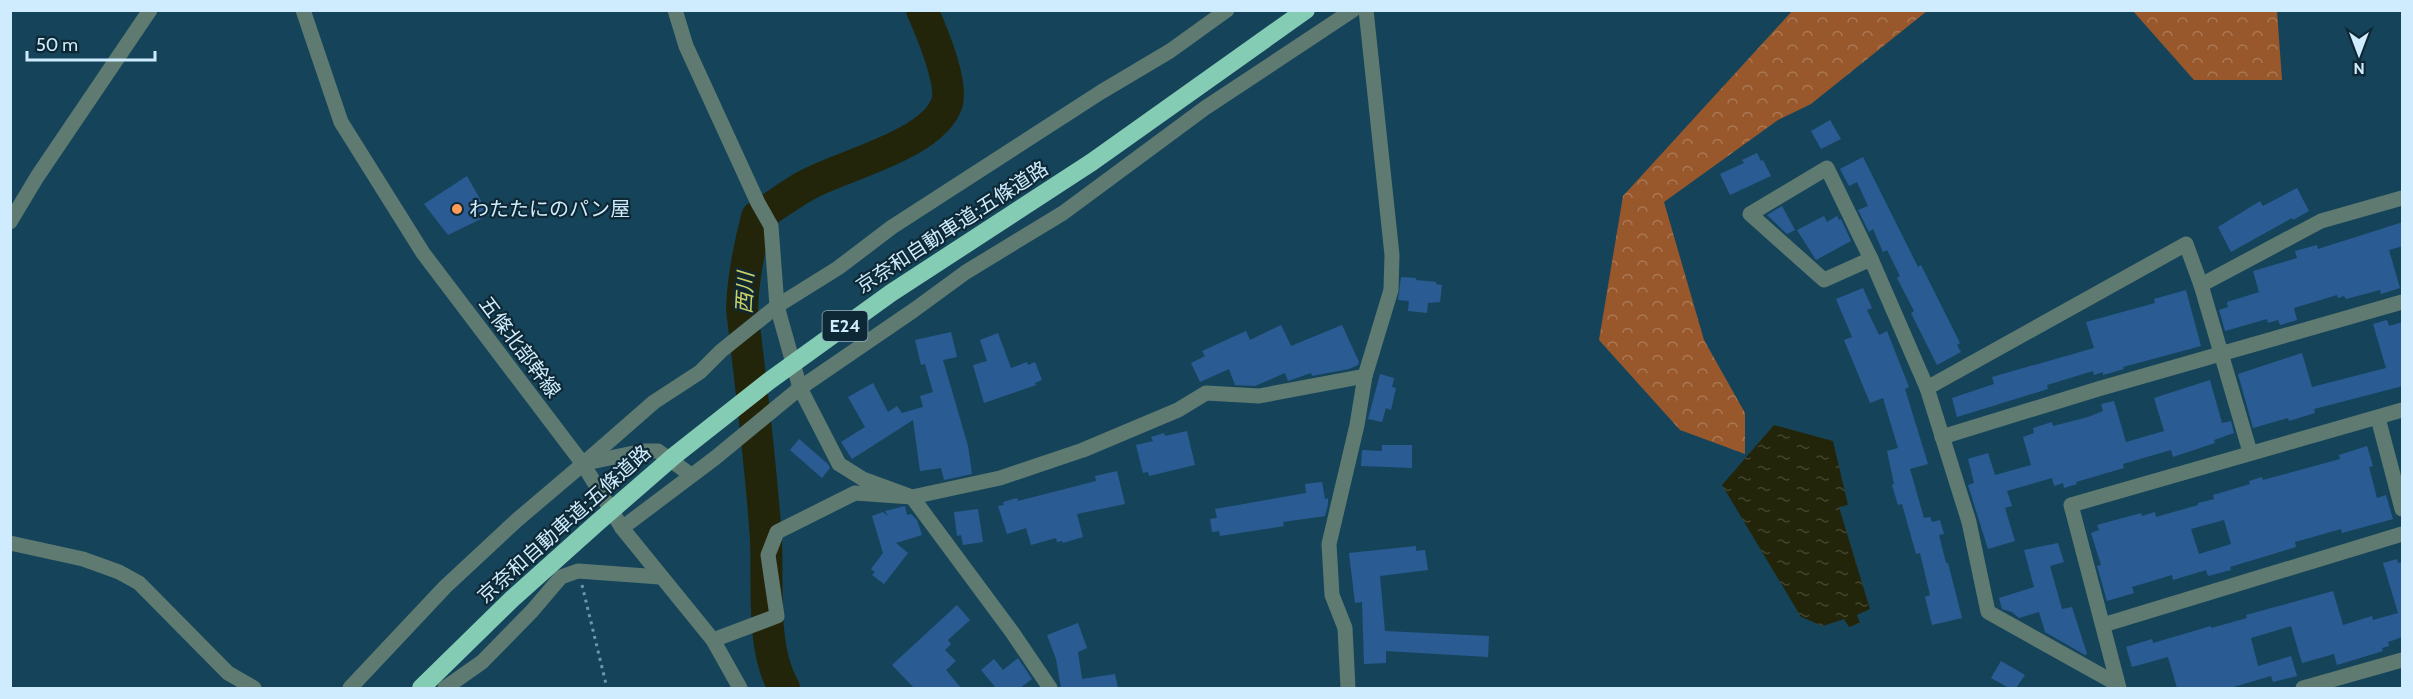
<svg xmlns="http://www.w3.org/2000/svg" width="2413" height="699" font-family="Cabin,'Noto Sans JP',sans-serif">
<style>
.forest{fill:url(#forest-crowns)}
.water{fill:url(#water-ripples)}
.lines{fill:none;stroke-linecap:round;stroke-linejoin:round}
.river{stroke:#23250b;stroke-width:32}
.building{fill:#2a5c93;fill-rule:evenodd}
.path{stroke:#7096aa;stroke-width:3;stroke-dasharray:3 4.5;stroke-linecap:butt}
.minor{stroke:#5f7b71;stroke-width:15}
.tertiary{stroke:#5f7b71;stroke-width:15}
.motorway-bridge{stroke:#85ccb5;stroke-width:18}
.poi-dot{fill:#ff9b59;stroke:#0f2835;stroke-width:2}
.labels{text-anchor:middle;stroke-width:4.5;stroke-linejoin:round;paint-order:stroke}
.shield{fill:#0f2835;stroke:#95b1c1;stroke-width:1.5}
.shield-label{font-size:18px;font-weight:bold;fill:#ceecfd}
.poi-label{font-size:20px;fill:#ceecfd;stroke:#0f2835;text-anchor:start}
.street-label{font-size:20px;fill:#ceecfd;stroke:#0f2835}
.water-label{font-size:21px;font-style:italic;fill:#c9d163;stroke:#0f2835}
</style>
<defs>
<pattern id="forest-crowns" width="20" height="18" patternUnits="userSpaceOnUse" patternTransform="scale(1.5)"><rect width="20" height="18" fill="#99582b"/><path d="M2 6a3 3 0 1 1 6 0M12 15a3 3 0 1 1 6 0" fill="none" stroke="#aa7855"/></pattern>
<pattern id="water-ripples" width="26" height="14" patternUnits="userSpaceOnUse" patternTransform="scale(1.5)"><rect width="26" height="14" fill="#23250b"/><path d="M2 4q2-2 4 0t4 0M15 11q2-2 4 0t4 0" fill="none" stroke="#42452f"/></pattern>
</defs>
<rect width="100%" height="100%" fill="#15445a"/>
<!-- forest -->
<g class="forest">
<polygon points="1793,10 1927,11 1811,104 1778,120 1664,202 1704,340 1745,413 1745,454 1680,430 1599,340 1623,196"/>
<polygon points="2133,11 2277,11 2282,80 2194,80"/>
</g>
<!-- water -->
<polygon class="water" points="1774,425 1833,441 1848,505 1839,507 1870,609 1857,615 1860,623 1849,627 1844,619 1823,626 1801,617 1722,485"/>
<g class="lines">
<!-- river -->
<path class="river" d="M784,688C761,648 768,586 766,540C761,463 751,386 742,309C743,277 749,248 757,217C774,207 790,194 807,185C843,165 933,145 947,103C953,82 931,30 922,10"/>
</g>
<!-- building -->
<g class="building">
<polygon points="1830,120 1841,139 1821,149 1811,131"/>
<polygon points="1757,153 1761,161 1763,160 1771,176 1730,195 1720,174 1744,163 1742,160"/>
<polygon points="1863,157 1918,267 1921,265 1960,343 1957,345 1961,352 1937,365 1911,313 1914,311 1897,278 1900,276 1887,250 1883,252 1873,229 1869,232 1858,210 1868,206 1857,182 1849,186 1840,169"/>
<polygon points="467,176 489,215 448,235 424,204"/>
<polygon points="2297,188 2309,211 2293,220 2292,218 2231,252 2218,227 2260,201 2263,206"/>
<polygon points="1782,206 1795,230 1787,234 1767,215"/>
<polygon points="1824,216 1827,222 1837,216 1839,220 1841,219 1851,241 1816,260 1797,230"/>
<polygon points="2403,222 2403,246 2389,250 2400,288 2381,294 2380,290 2346,299 2344,296 2338,298 2337,295 2294,308 2297,320 2280,325 2278,320 2268,323 2267,319 2225,331 2219,310 2228,307 2227,302 2259,292 2253,271 2297,258 2295,251 2317,245 2318,249"/>
<polygon points="1401,277 1416,278 1416,280 1436,282 1436,284 1442,285 1440,302 1428,303 1427,313 1408,311 1409,301 1398,300"/>
<polygon points="1863,288 1872,308 1867,310 1879,335 1887,331 1909,387 1905,389 1928,464 1910,469 1924,518 1930,517 1932,522 1940,520 1944,534 1939,535 1946,563 1948,563 1962,618 1932,625 1925,597 1930,595 1920,553 1916,554 1902,504 1898,505 1892,485 1894,484 1887,451 1898,448 1883,398 1870,403 1844,340 1852,337 1836,299"/>
<polygon points="2186,290 2201,346 2123,367 2124,369 2103,375 2103,372 2094,375 2093,371 2047,385 2048,389 1957,417 1952,398 1994,384 1992,377 2094,348 2086,322 2155,303 2154,299"/>
<polygon points="2387,320 2389,326 2403,322 2403,386 2314,409 2315,413 2289,421 2288,418 2253,428 2238,374 2302,353 2312,387 2386,368 2373,324"/>
<polygon points="1281,325 1291,346 1342,325 1359,362 1358,365 1349,369 1312,376 1311,373 1288,381 1285,373 1255,386 1235,385 1229,369 1200,382 1191,363 1205,356 1202,351 1246,331 1250,340"/>
<polygon points="951,332 957,357 943,360 968,446 972,474 944,480 941,468 920,471 913,420 852,459 841,442 865,427 848,397 873,383 888,412 897,406 902,413 923,407 920,396 933,392 925,364 921,365 915,340"/>
<polygon points="998,333 1011,368 1027,362 1028,365 1035,362 1042,380 1035,383 1036,385 984,403 973,365 987,361 980,340"/>
<polygon points="1380,374 1394,378 1392,387 1396,388 1391,410 1386,408 1382,422 1368,419"/>
<polygon points="2210,380 2222,423 2231,421 2234,433 2214,440 2215,443 2173,457 2171,450 2123,464 2124,468 2076,482 2077,484 2064,488 2063,483 2054,486 2052,478 2007,491 2012,506 2005,508 2015,541 1988,549 1968,485 1974,483 1968,459 1988,453 1995,475 2031,465 2023,437 2034,433 2033,428 2052,422 2053,426 2088,417 2103,411 2101,404 2114,401 2126,442 2164,431 2154,398"/>
<polygon points="1187,431 1195,465 1149,476 1148,472 1143,473 1136,445 1153,441 1151,437 1164,433 1165,436"/>
<polygon points="799,439 828,464 830,468 822,478 790,450"/>
<polygon points="1382,445 1412,445 1412,468 1361,466 1362,450 1382,451"/>
<path d="M2367,446L2373,466L2369,467L2377,498L2386,495L2393,519L2342,533L2341,529L2295,542L2296,547L2230,567L2231,570L2208,576L2206,570L2173,580L2172,575L2132,587L2134,593L2107,601L2097,566L2101,565L2091,533L2099,530L2097,525L2141,513L2142,516L2155,512L2156,517L2198,505V503L2214,499L2213,495L2250,484L2249,481L2262,477L2263,480L2340,459L2339,455ZM2224,520L2231,544L2199,554L2191,529Z"/>
<polygon points="1117,471 1125,504 1077,514 1083,537 1063,543 1062,541 1057,542 1056,538 1031,545 1026,528 1007,534 998,506 1004,505 1003,502 1017,498 1018,501 1096,481 1095,476"/>
<polygon points="1322,482 1325,499 1328,498 1328,504 1325,516 1283,522 1284,526 1220,536 1219,531 1212,532 1210,519 1217,518 1215,509 1306,493 1305,484"/>
<polygon points="905,506 907,515 911,514 917,520 922,535 896,543 908,553 884,584 872,575 875,572 871,569 883,553 872,516 883,512 888,516 885,511"/>
<polygon points="978,509 983,542 963,545 961,535 957,536 954,512"/>
<polygon points="2058,543 2064,562 2050,566 2062,609 2072,607 2087,654 2085,655 2045,632 2039,612 2019,618 2012,612 2002,609 1999,598 2034,587 2024,550"/>
<polygon points="1416,546 1416,551 1425,550 1428,570 1380,576 1385,631 1489,636 1488,657 1386,651 1386,663 1364,664 1362,602 1355,603 1349,553"/>
<polygon points="2397,559 2398,563 2403,562 2403,637 2388,642 2389,646 2382,648 2383,651 2337,665 2334,654 2302,663 2291,626 2251,638 2258,666 2291,656 2297,676 2273,682 2271,676 2230,688 2177,688 2168,657 2132,667 2126,647 2152,639 2153,643 2211,626 2211,628 2247,618 2246,615 2333,591 2343,625 2372,616 2373,620 2398,613 2383,563"/>
<polygon points="957,605 970,620 948,640 951,644 945,650 956,661 946,670 961,688 914,688 892,665"/>
<polygon points="1078,623 1087,648 1078,652 1082,679 1115,674 1118,688 1061,688 1056,659 1047,635"/>
<polygon points="1018,658 1032,679 1020,688 996,688 981,670 994,659 1003,670"/>
<polygon points="2001,661 2025,675 2016,688 2009,688 1991,678"/>
</g>
<g class="lines">
<!-- path -->
<polyline class="path" points="582,585 607,688"/>
<!-- minor -->
<g class="minor">
<polyline points="675,10 686,46 758,203 771,226 777,306 800,388 839,464 863,479 912,497 1012,632 1050,688"/>
<polygon points="1827,168 1871,259 1824,280 1750,214"/>
<polyline points="10,222 37,177 150,10"/>
<polyline points="1871,259 1927,388 1969,522 1988,612 2117,684"/>
<polyline points="2201,285 2321,221 2402,198"/>
<polyline points="1927,388 2186,244 2201,285 2250,452"/>
<polyline points="2378,418 2402,509"/>
<polyline points="1942,437 2098,389 2402,302"/>
<polyline points="586,463 643,451 658,451 691,475"/>
<polyline points="583,464 654,402 700,372 721,351 777,306 838,268 892,227 1101,92 1170,51 1227,10"/>
<polyline points="622,528 715,458 800,388 914,310 966,272 1063,213 1205,108 1353,10"/>
<polyline points="10,543 83,559 119,572 139,583 228,673 254,688"/>
<polyline points="2103,625 2402,534"/>
<polyline points="713,640 777,616 768,555 777,532 855,493 912,497 1000,478 1083,450 1178,410 1206,393 1259,396 1365,376"/>
<polyline points="445,688 482,662 532,611 561,577 578,571 660,577"/>
<polyline points="1348,688 1345,628 1332,595 1329,544 1357,425 1365,376 1391,290 1392,255 1366,10"/>
<polyline points="2119,688 2071,505 2402,410"/>
<polyline points="2303,688 2402,660"/>
</g>
<!-- tertiary -->
<g class="tertiary">
<polyline points="303,10 341,122 423,253 583,464 622,528 713,640 740,688"/>
<polyline points="350,688 445,587 517,520 583,464"/>
</g>
<!-- motorway-bridge -->
<polyline class="motorway-bridge" points="421,688 512,599 598,522 674,456 769,381 891,293 1092,162 1306,10"/>
</g>
<!-- markers -->
<circle class="poi-dot" cx="457" cy="209" r="6"/>
<g class="labels">
<!-- shield labels -->
<rect class="shield" x="822.5" y="311" width="45" height="30" rx="4.5"/>
<g class="shield-label">
<text x="845" y="332">E24</text>
</g>
<!-- poi labels -->
<g class="poi-label">
<text x="469" y="216">わたたにのパン屋</text>
</g>
<!-- street labels -->
<g class="street-label">
<text transform="translate(952 227) rotate(-33)" y="7">京奈和自動車道;五條道路</text>
<text transform="translate(520 347) rotate(53)" y="7">五條北部幹線</text>
<text transform="translate(564 524) rotate(-42)" y="7">京奈和自動車道;五條道路</text>
</g>
<!-- water labels -->
<g class="water-label">
<text transform="translate(745 293) rotate(-87)" y="7">西川</text>
</g>
</g>
<!-- border -->
<rect width="2413" height="699" fill="none" stroke="#ceecfd" stroke-width="24"/>
<!-- north arrow -->
<g transform="translate(2359 54) rotate(180)" stroke="#0f2835" stroke-width="4.5" paint-order="stroke">
<path d="M0-4.5L10 22L0 15L-10 22Z" fill="#ceecfd"/>
<text y="-9" font-size="16" font-weight="bold" text-anchor="middle" fill="#ceecfd">N</text>
</g>
<!-- scale -->
<path d="M27 51v9h128v-9" fill="none" stroke="#ceecfd" stroke-width="3"/>
<text x="36" y="51" font-size="18" fill="#ceecfd" stroke="#0f2835" stroke-width="4.5" paint-order="stroke">50 m</text>
</svg>
